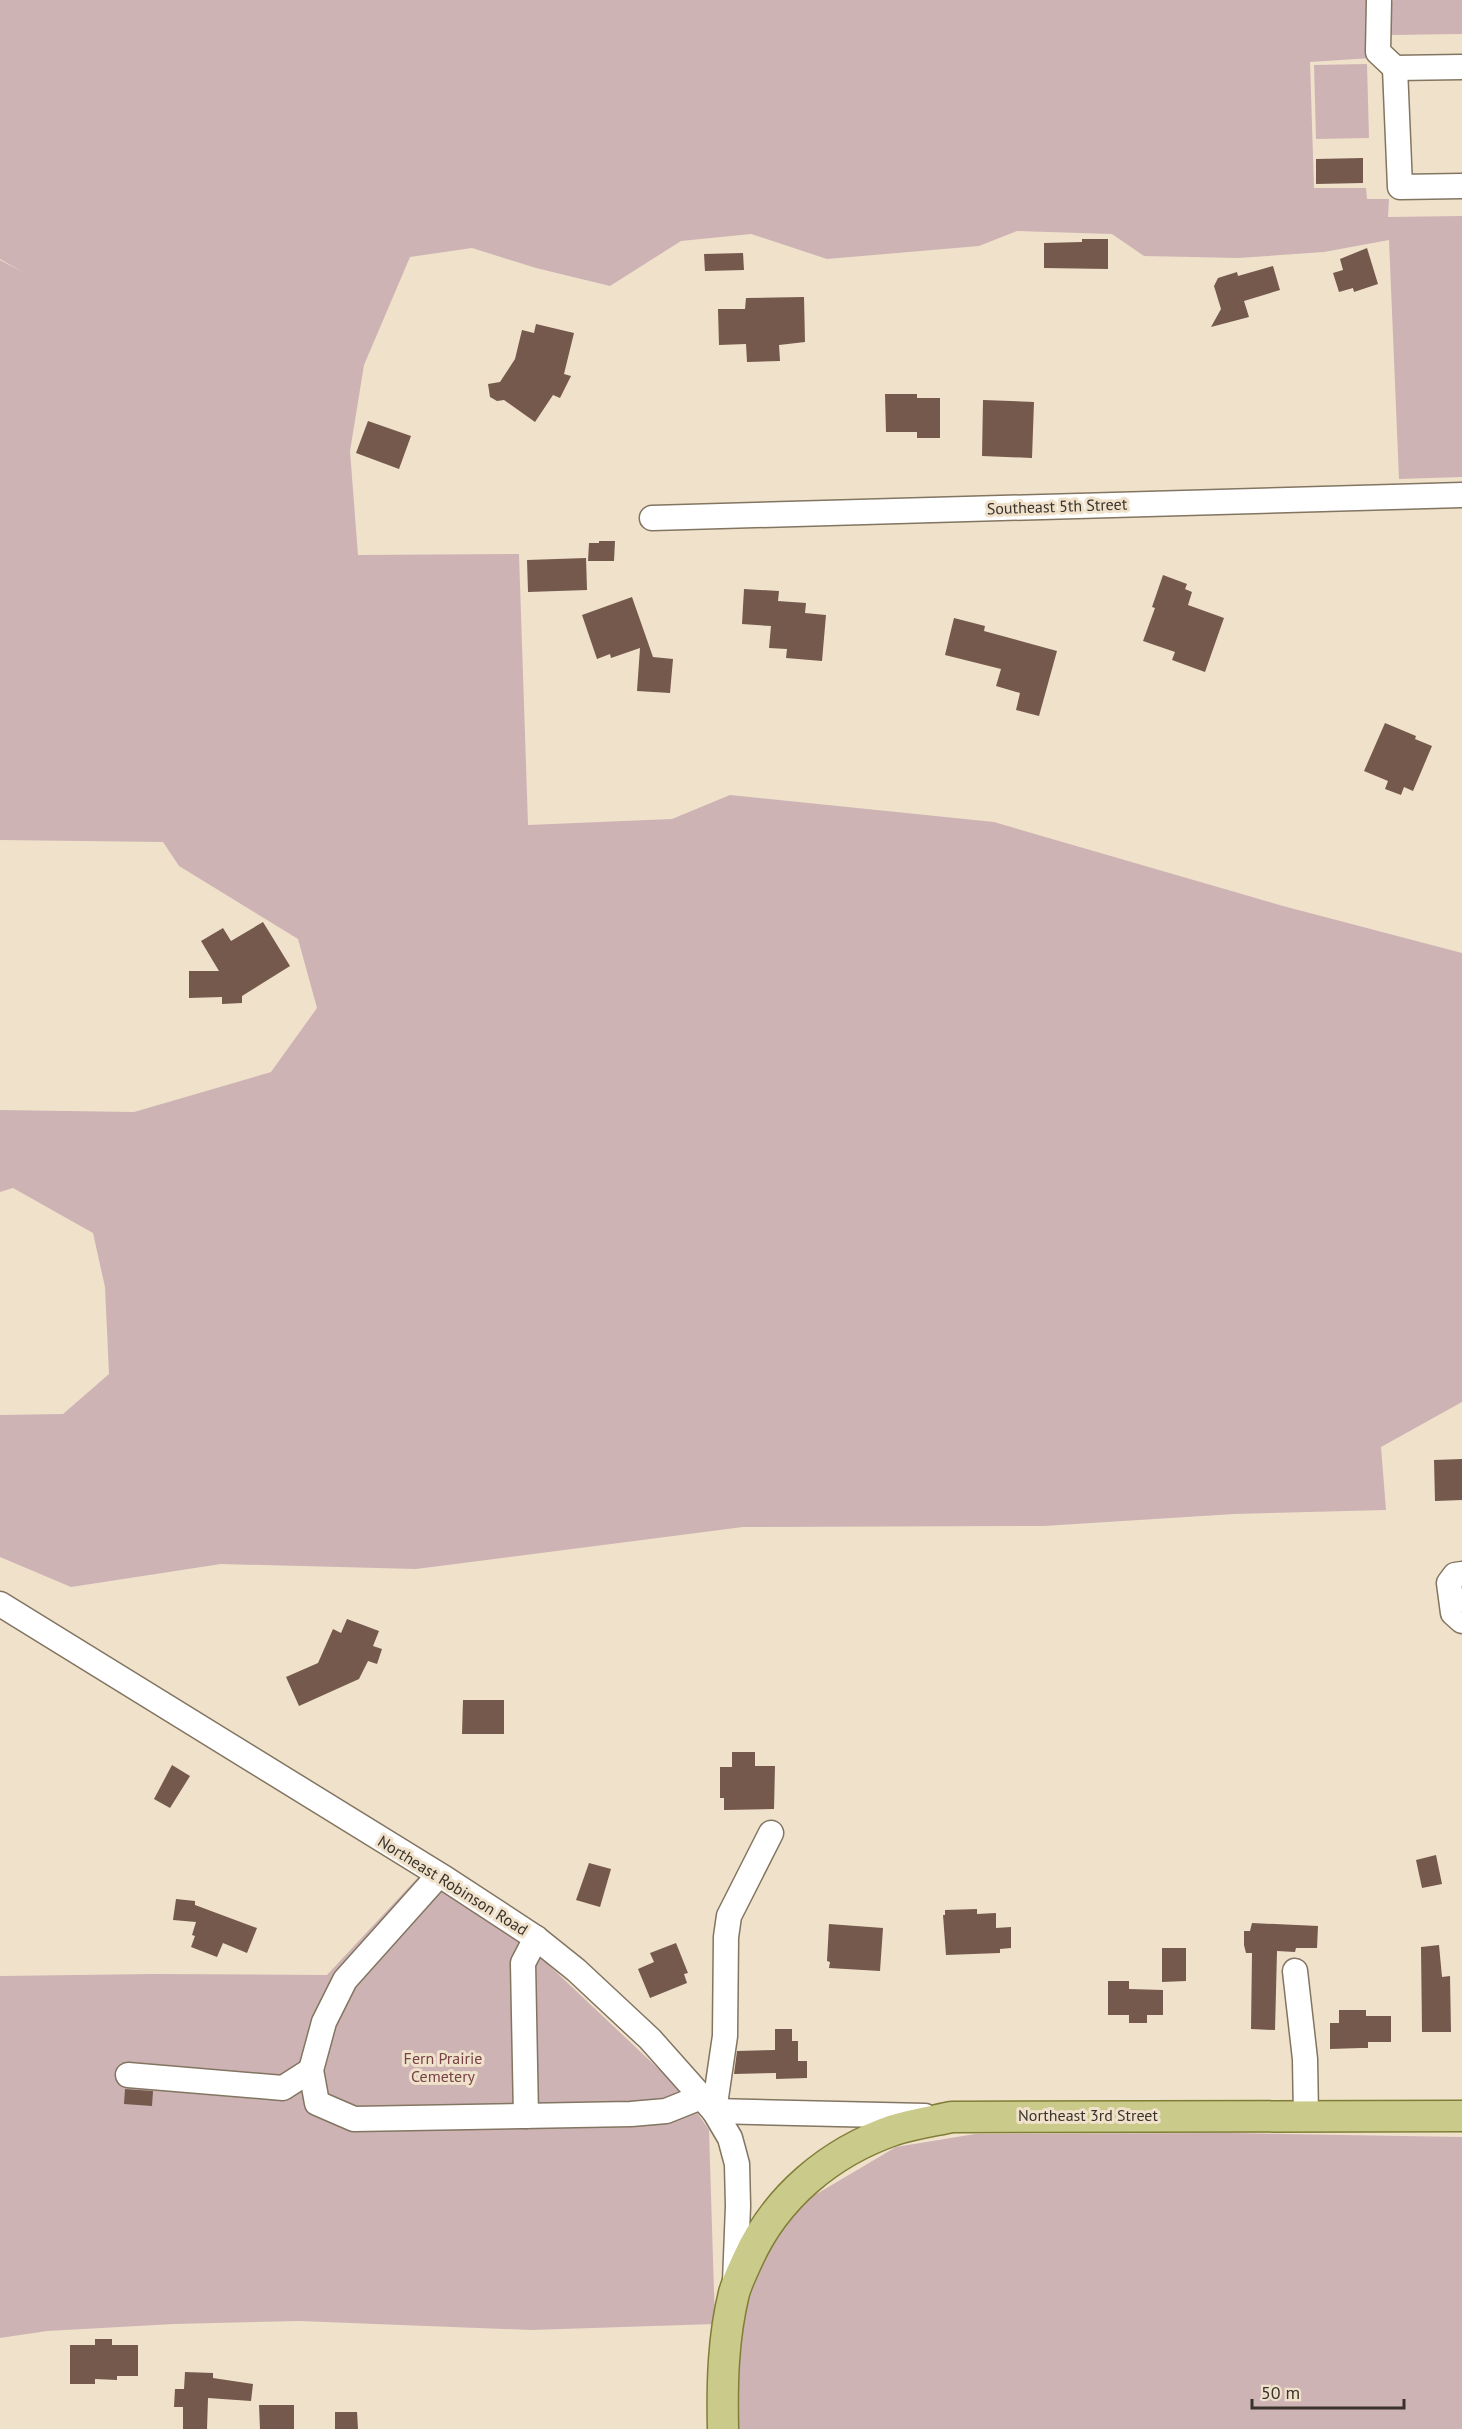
<svg xmlns="http://www.w3.org/2000/svg" width="1462" height="2429" font-family="'PT Sans',sans-serif">
<style>
.green{fill:#ceb3b4}
.building{fill:#74594c}
.lines{fill:none;stroke-linecap:round;stroke-linejoin:round}
.minor-casing{stroke:#827561;stroke-width:27}
.major-casing{stroke:#807e36;stroke-width:33}
.minor{stroke:#fff;stroke-width:24}
.major{stroke:#caca8a;stroke-width:30}
.labels{text-anchor:middle;stroke-width:6;stroke-linejoin:round;paint-order:stroke}
.street-label{font-size:16px;fill:#39332b;stroke:#f0e1cb}
.park-label{font-size:16px;fill:#774347;stroke:#f0e1cb}
</style>
<rect width="100%" height="100%" fill="#f0e1cb"/>
<!-- green -->
<g class="green">
<polygon points="0,0 1372,0 1372,58 1310,62 1314,188 1366,188 1367,199 1389,199 1388,217 1462,216 1462,477 1399,479 1389,240 1324,252 1238,258 1144,256 1112,234 1017,231 979,246 827,259 751,234 681,241 610,286 536,268 472,248 410,257 364,365 350,451 358,555 519,554 528,825 672,819 730,795 994,822 1283,906 1462,953 1462,1402 1381,1447 1386,1510 1234,1514 1044,1526 743,1527 416,1569 221,1564 71,1587 0,1557 0,1415 63,1414 109,1374 105,1287 93,1233 13,1188 0,1192 0,1110 134,1112 271,1072 317,1008 298,939 179,866 163,842 0,840 0,260 25,273 0,259"/>
<polygon points="1395,0 1462,0 1462,34 1391,35 1388,1"/>
<polygon points="1367,64 1369,138 1316,139 1314,65"/>
<polygon points="422,1873 535,1952 684,2093 709,2130 715,2324 531,2330 299,2321 174,2324 47,2331 0,2338 0,1976 153,1974 327,1975"/>
<polygon points="1230,2133 1462,2137 1462,2429 736,2429 737,2330 755,2269 803,2202 896,2147 975,2134"/>
</g>
<!-- building -->
<g class="building">
<polygon points="1363,158 1363,183 1316,184 1316,159"/>
<polygon points="1082,239 1108,239 1108,269 1044,268 1044,243 1082,242"/>
<polygon points="1367,248 1378,284 1354,292 1353,288 1339,292 1333,273 1343,270 1340,259"/>
<polygon points="743,253 744,270 705,271 704,254"/>
<polygon points="1273,266 1280,290 1244,301 1249,317 1211,327 1221,309 1214,286 1218,278 1237,272 1238,276"/>
<polygon points="804,297 805,342 779,345 780,361 747,362 746,344 719,345 718,309 745,309 746,298"/>
<polygon points="536,324 574,333 564,374 571,376 560,398 553,395 535,422 504,400 497,401 490,397 488,384 500,382 515,359 522,330 534,333"/>
<polygon points="885,394 917,394 917,398 940,398 940,438 917,438 917,432 886,432"/>
<polygon points="983,400 1034,402 1032,458 982,456"/>
<polygon points="368,421 411,436 399,469 356,453"/>
<polygon points="599,541 615,541 614,561 588,561 589,543 599,543"/>
<polygon points="586,558 587,590 528,592 527,560"/>
<polygon points="1163,575 1187,584 1185,589 1192,592 1188,605 1224,618 1205,672 1172,660 1175,652 1143,641 1155,608 1152,607"/>
<polygon points="744,589 779,591 778,601 806,603 805,613 826,615 822,661 786,658 787,649 769,648 771,626 742,624"/>
<polygon points="632,597 653,657 673,659 670,693 637,691 640,648 611,658 610,654 597,659 582,615"/>
<polygon points="954,618 985,626 984,631 1057,651 1039,716 1016,710 1020,693 996,686 1001,669 945,655"/>
<polygon points="1385,723 1416,736 1415,739 1432,746 1413,791 1404,787 1401,795 1385,789 1388,781 1364,771"/>
<polygon points="263,922 290,966 242,996 242,1003 222,1004 222,997 189,998 189,971 219,971 201,941 223,928 231,941"/>
<polygon points="1462,1459 1462,1500 1435,1501 1434,1460"/>
<polygon points="347,1619 379,1631 373,1646 382,1649 377,1664 368,1661 359,1679 299,1706 286,1677 318,1663 333,1629 341,1633"/>
<polygon points="463,1700 504,1700 504,1734 462,1734"/>
<polygon points="732,1752 755,1752 755,1766 775,1766 774,1809 724,1810 724,1798 720,1798 720,1767 732,1767"/>
<polygon points="172,1765 190,1776 170,1808 154,1799"/>
<polygon points="1436,1855 1442,1884 1422,1888 1416,1860"/>
<polygon points="589,1863 611,1869 600,1907 576,1900"/>
<polygon points="176,1899 195,1901 195,1905 257,1928 247,1953 223,1943 217,1957 191,1947 195,1936 192,1935 196,1922 173,1920"/>
<polygon points="977,1909 977,1914 996,1913 996,1928 1011,1927 1011,1948 1000,1949 1000,1953 946,1955 943,1915 945,1915 945,1910"/>
<polygon points="1252,1923 1318,1926 1317,1948 1296,1948 1295,1952 1277,1951 1275,2030 1251,2029 1252,1953 1246,1953 1244,1945 1244,1931 1250,1931"/>
<polygon points="829,1924 883,1928 880,1971 829,1968 830,1962 827,1961"/>
<polygon points="676,1943 688,1973 684,1974 687,1983 650,1998 638,1969 654,1962 650,1953"/>
<polygon points="1439,1945 1442,1977 1450,1976 1451,2032 1422,2032 1421,1947"/>
<polygon points="1162,1948 1186,1948 1186,1981 1162,1982"/>
<polygon points="1108,1981 1129,1981 1129,1989 1163,1990 1163,2015 1147,2015 1147,2023 1129,2023 1129,2015 1108,2015"/>
<polygon points="1339,2010 1366,2010 1366,2016 1391,2016 1391,2042 1368,2042 1368,2048 1361,2048 1330,2049 1330,2023 1339,2023"/>
<polygon points="775,2029 792,2029 792,2041 798,2041 798,2061 807,2061 807,2078 776,2079 776,2073 734,2074 737,2051 775,2050"/>
<polygon points="125,2089 153,2091 152,2106 124,2104"/>
<polygon points="95,2339 112,2339 112,2345 138,2345 138,2376 117,2376 117,2380 95,2379 95,2384 70,2384 70,2345 95,2345"/>
<polygon points="185,2372 213,2373 213,2378 253,2384 251,2401 208,2398 207,2429 183,2429 183,2407 174,2407 175,2389 184,2389"/>
<polygon points="259,2405 294,2405 294,2429 260,2429"/>
<polygon points="335,2412 357,2412 358,2429 335,2429"/>
</g>
<g class="lines">
<defs>
<g id="minor">
<polyline points="1379,0 1378,52 1395,68 1462,67"/>
<polyline points="1395,68 1400,187 1462,186"/>
<polyline points="652,518 1462,495"/>
<polyline points="1462,1574 1455,1575 1449,1583 1453,1613 1462,1621"/>
<polyline points="0,1604 446,1879 536,1938 576,1970 650,2039 714,2111 730,2138 737,2164 738,2206 735,2282"/>
<polyline points="439,1875 345,1980 324,2022 311,2070 317,2103 354,2119 631,2114 666,2111 701,2097"/>
<polyline points="1295,1971 1305,2059 1306,2115"/>
<polyline points="128,2075 283,2088 311,2070"/>
<polyline points="714,2111 725,2036 726,1937 729,1916 771,1833"/>
<polyline points="714,2111 925,2116"/>
<polyline points="526,2116 523,1963 536,1938"/>
</g>
<path id="major" d="M723,2429C722,2383 723,2338 734,2293C737,2282 743,2270 748,2259C776,2197 830,2152 894,2130C913,2124 933,2121 952,2117L1462,2116"/>
</defs>
<!-- minor casing -->
<use href="#minor" class="minor-casing"/>
<!-- major casing -->
<use href="#major" class="major-casing"/>
<!-- minor -->
<use href="#minor" class="minor"/>
<!-- major -->
<use href="#major" class="major"/>
</g>
<g class="labels">
<!-- street labels -->
<g class="street-label">
<text transform="translate(1057 506) rotate(-2)" y="6">Southeast 5th Street</text>
<text transform="translate(453 1885) rotate(32)" y="6">Northeast Robinson Road</text>
<text x="1088" y="2121">Northeast 3rd Street</text>
</g>
<!-- park labels -->
<g class="park-label">
<text x="443" y="2064">Fern Prairie<tspan x="443" dy="18">Cemetery</tspan></text>
</g>
</g>
<!-- scale -->
<path d="M1252 2399v9h152v-9" fill="none" stroke="#39332b" stroke-width="3"/>
<text x="1261" y="2399" font-size="18" fill="#39332b" stroke="#f0e1cb" stroke-width="4.5" paint-order="stroke">50 m</text>
</svg>
